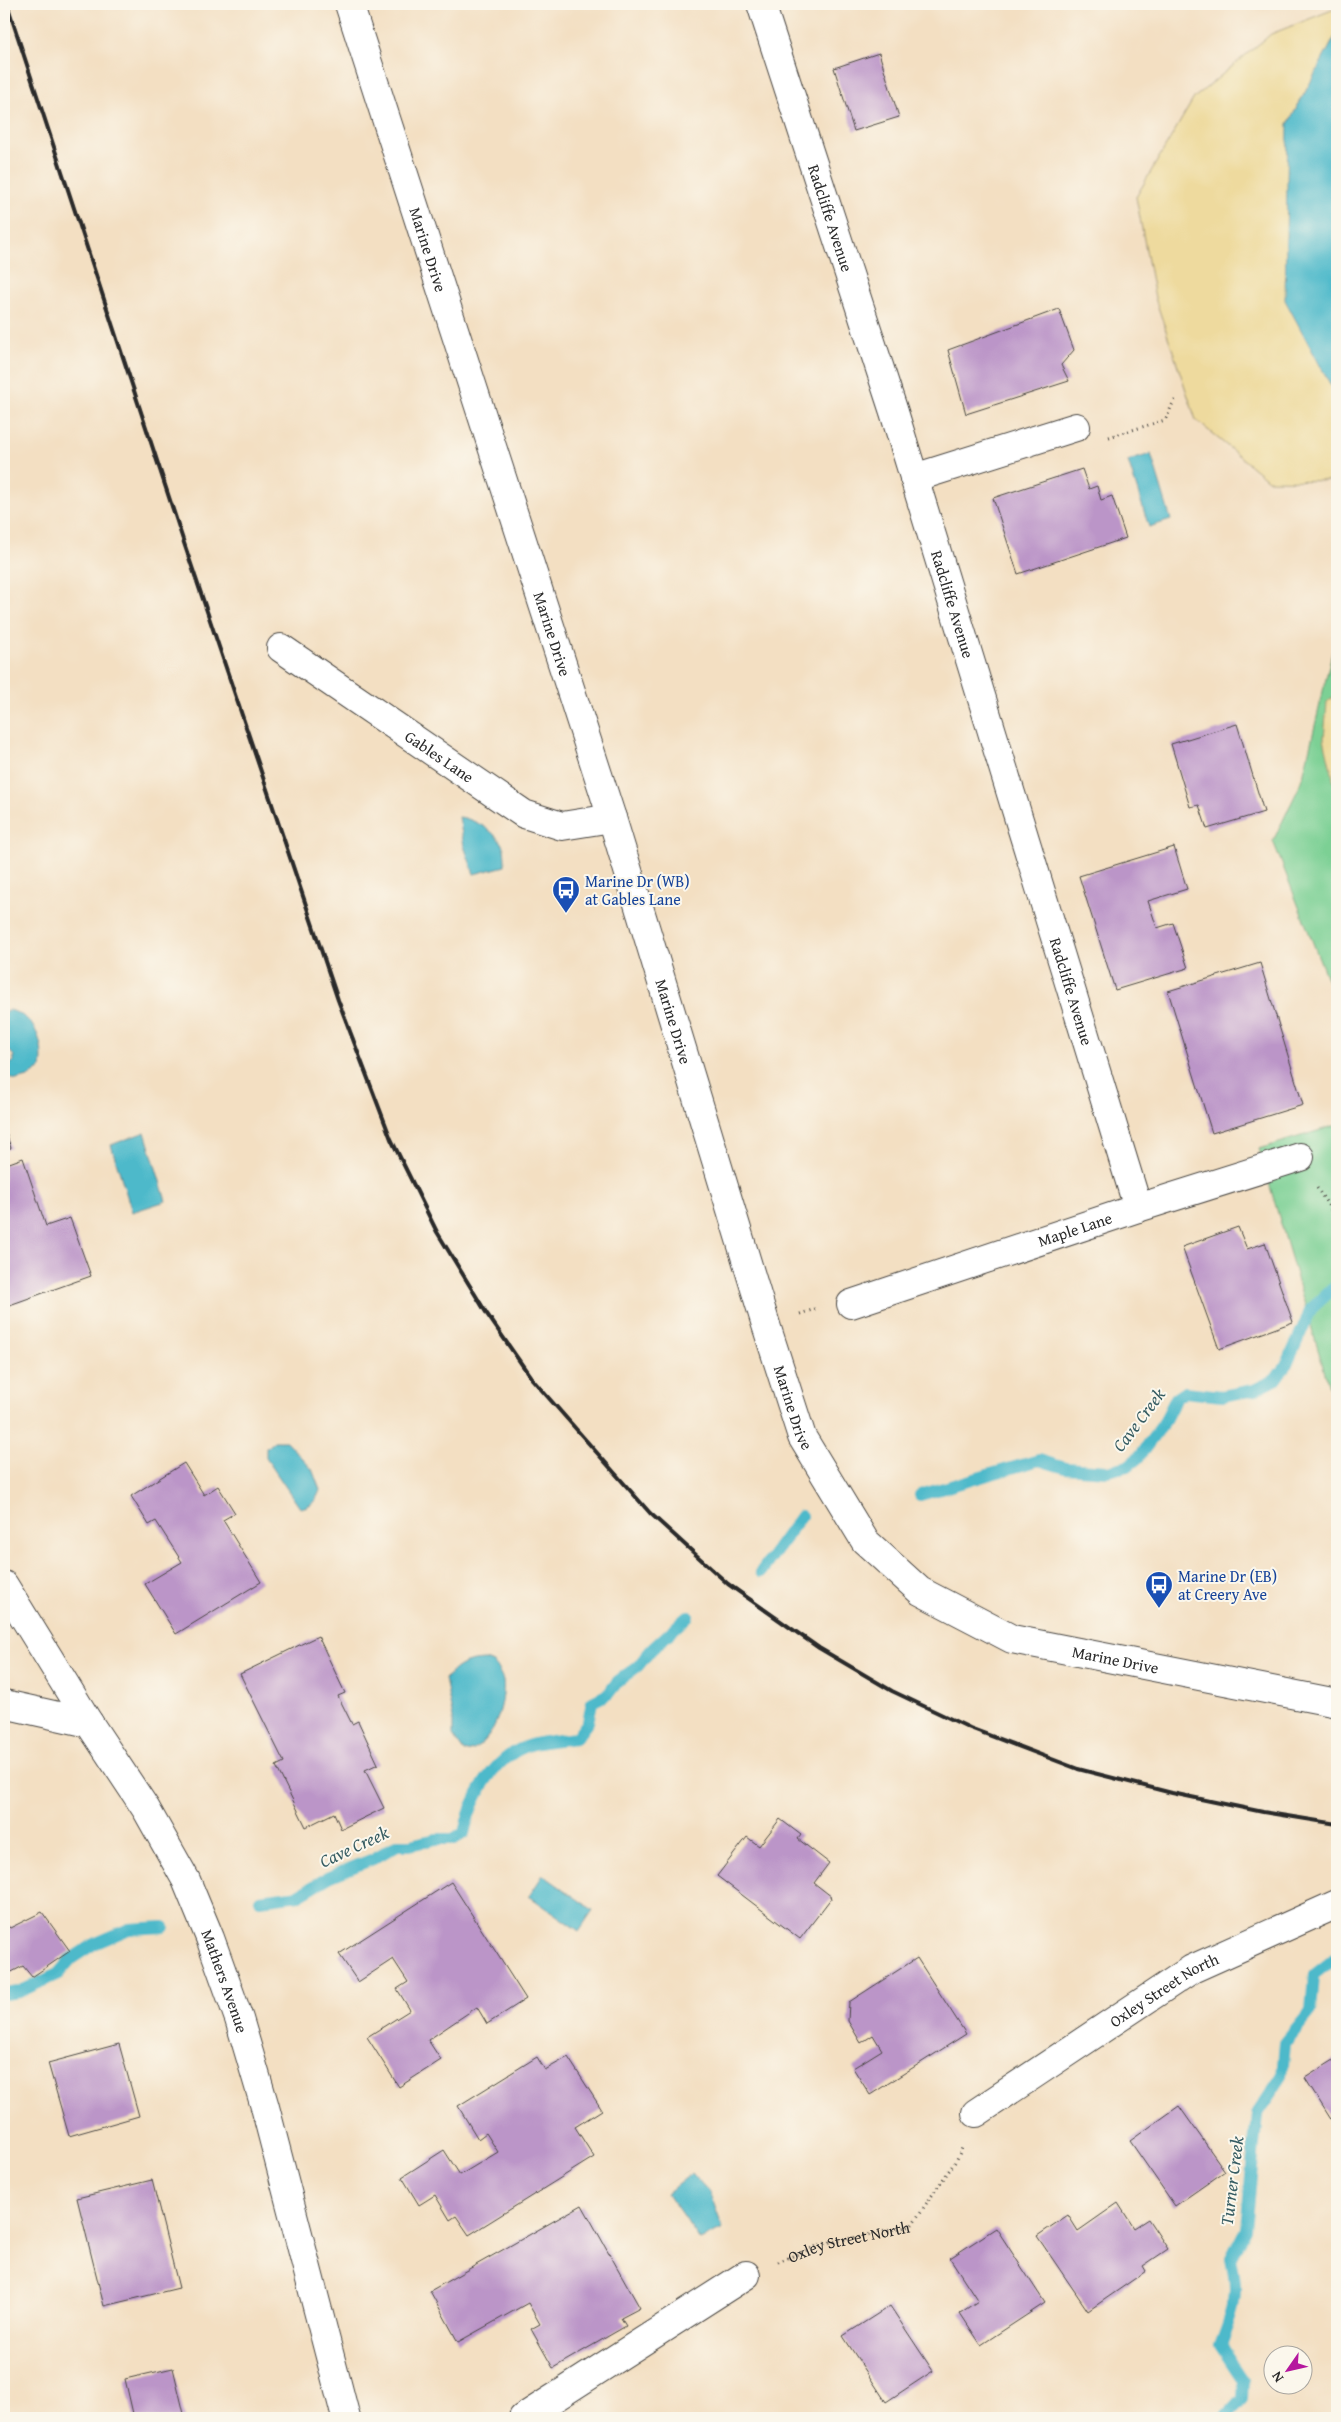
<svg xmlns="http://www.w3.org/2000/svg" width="1341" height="2422" font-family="'Gentium Book Plus',serif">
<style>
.green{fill:#7cd094;stroke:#547e60}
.sand{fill:#eeda9e;stroke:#8c8264}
.water{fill:#4eb9ca;stroke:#3c727a}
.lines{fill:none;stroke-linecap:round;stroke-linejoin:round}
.stream{stroke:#4eb9ca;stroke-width:12}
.building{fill:#bb95c8}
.minor-casing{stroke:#494642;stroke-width:30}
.major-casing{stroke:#494642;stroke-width:30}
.path{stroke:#494642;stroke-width:3;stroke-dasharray:1 4;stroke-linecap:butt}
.minor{stroke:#fff;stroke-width:28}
.major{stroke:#fff;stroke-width:28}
.rail{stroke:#2b2b2b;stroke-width:4}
.labels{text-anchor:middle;stroke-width:4;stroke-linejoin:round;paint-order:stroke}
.street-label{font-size:16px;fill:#2b2b2b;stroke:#fbf7ec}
.transit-label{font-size:16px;fill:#164399;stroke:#fbf7ec;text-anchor:start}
.water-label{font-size:18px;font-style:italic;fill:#375d63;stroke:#fbf7ec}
</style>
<rect width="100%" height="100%" fill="#fbf7ec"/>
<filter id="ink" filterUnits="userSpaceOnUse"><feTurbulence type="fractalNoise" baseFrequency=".02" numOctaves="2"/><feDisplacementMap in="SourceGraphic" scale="10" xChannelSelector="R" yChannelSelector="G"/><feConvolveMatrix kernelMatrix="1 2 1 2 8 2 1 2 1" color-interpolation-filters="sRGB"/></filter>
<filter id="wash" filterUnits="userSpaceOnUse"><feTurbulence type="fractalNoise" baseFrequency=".0096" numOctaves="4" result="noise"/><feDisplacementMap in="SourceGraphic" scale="20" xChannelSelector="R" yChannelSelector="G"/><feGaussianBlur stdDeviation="1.12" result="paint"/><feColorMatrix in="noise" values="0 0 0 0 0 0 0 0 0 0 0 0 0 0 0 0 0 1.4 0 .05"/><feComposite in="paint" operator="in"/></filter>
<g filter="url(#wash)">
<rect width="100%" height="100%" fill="#f3dfc2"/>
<!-- green -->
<g class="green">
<polygon points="1335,640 1337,640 1337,1004 1273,841 1302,781"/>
<polygon points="1337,1125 1337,1414 1259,1149"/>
</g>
<!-- sand -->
<g class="sand">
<polygon points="1337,8 1337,33 1288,124 1337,394 1337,481 1268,480 1196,420 1155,298 1136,197 1194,98 1271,34"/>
<polygon points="1337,693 1337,796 1324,739 1327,702"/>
</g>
<!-- water -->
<g class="water">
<polygon points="1337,33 1337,397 1285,300 1288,124"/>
<polygon points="1151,454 1171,520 1149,527 1128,461"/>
<path d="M459,817C475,819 499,833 504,849C505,854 505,861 505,866L474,874L464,846Z"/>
<path d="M9,1010C36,1016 45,1045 41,1068L28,1077L16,1080L8,1077L5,1070L13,1061L14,1056L4,1045V1013Z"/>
<polygon points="145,1132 166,1201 132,1212 111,1145"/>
<path d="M274,1441H286L312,1469L320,1490C316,1501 312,1506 300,1508L266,1458V1448Z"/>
<path d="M485,1660L494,1663C497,1669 502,1675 503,1681C506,1704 491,1751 464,1752L453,1736V1718L445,1679C458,1664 467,1661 485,1660Z"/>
<polygon points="543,1875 593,1910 579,1931 529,1896"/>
<polygon points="692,2173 710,2193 723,2229 700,2240 667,2193"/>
</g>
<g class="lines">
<!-- stream -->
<g class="stream">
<polyline points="920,1495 1039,1460 1065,1468 1107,1471 1128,1466 1138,1458 1163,1424 1176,1398 1185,1392 1222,1396 1254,1390 1275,1380 1288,1362 1311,1309 1337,1285"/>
<polyline points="761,1572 801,1516"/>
<path d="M260,1900L299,1895L329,1877L373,1859L397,1845H410L436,1839H454L464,1833C471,1799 492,1759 527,1746C541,1741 561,1740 576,1738L588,1722L592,1702L608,1694L618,1681L638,1666L651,1650L688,1616"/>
<polyline points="4,1994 19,1992 58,1974 71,1959 94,1944 129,1929 164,1927"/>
<path d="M1224,2418L1242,2398L1243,2380L1220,2345C1233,2311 1240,2296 1231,2259L1246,2229L1257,2114L1282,2076L1285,2043L1311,2011L1314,1975L1337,1957"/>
</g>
</g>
<g id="blocks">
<!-- building -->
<g class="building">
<polygon points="879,53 899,117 854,131 834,68"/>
<polygon points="1059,309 1074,350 1061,365 1069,381 966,414 948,350"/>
<polygon points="1082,469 1089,489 1097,486 1101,500 1112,496 1126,538 1018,574 993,498"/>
<polygon points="1237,724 1264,812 1207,829 1199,805 1190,807 1171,744"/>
<polygon points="1174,847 1187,889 1148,901 1157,928 1173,923 1188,968 1115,990 1079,876"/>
<polygon points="1260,963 1303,1105 1212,1133 1168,991"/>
<polygon points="4,1127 11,1148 4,1151"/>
<polygon points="23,1158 46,1226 70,1218 91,1276 4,1307 4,1165"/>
<polygon points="1238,1227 1247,1249 1265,1243 1293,1322 1219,1349 1182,1247"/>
<polygon points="184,1463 204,1495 218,1486 235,1513 223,1520 261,1582 176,1634 145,1584 182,1562 156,1521 149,1525 131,1496"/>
<polygon points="318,1636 345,1693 338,1696 352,1724 358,1721 378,1764 365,1770 384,1808 341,1829 334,1813 306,1827 276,1766 284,1762 240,1674"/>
<polygon points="780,1819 801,1835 798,1839 829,1863 814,1883 832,1897 800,1939 717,1876 747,1837 759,1846"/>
<polygon points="451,1882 526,1999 487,2024 477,2007 428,2040 441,2060 399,2087 367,2037 410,2010 397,1989 408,1982 393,1959 358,1982 339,1954"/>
<polygon points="42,1912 70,1951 32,1977 23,1966 4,1976 4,1922 10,1928"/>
<polygon points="917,1958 966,2034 870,2095 853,2068 882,2050 873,2035 861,2043 848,2021 849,2002"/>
<polygon points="119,2044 139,2116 69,2136 48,2063"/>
<polygon points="537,2057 545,2070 568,2057 602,2110 575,2127 594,2157 469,2235 456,2216 450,2220 435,2195 419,2205 402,2177 444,2150 460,2175 498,2152 486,2133 478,2139 458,2106"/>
<polygon points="1337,2058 1337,2129 1305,2078"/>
<polygon points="1179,2106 1225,2171 1175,2206 1130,2141"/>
<polygon points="152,2180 179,2288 104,2306 77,2198"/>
<polygon points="1118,2203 1134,2228 1148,2219 1168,2249 1143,2266 1146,2271 1088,2311 1037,2236 1068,2215 1078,2231"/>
<polygon points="582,2205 640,2308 621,2318 626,2326 553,2368 531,2329 540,2324 528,2303 458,2342 430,2291"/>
<polygon points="996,2228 1045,2303 981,2345 960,2313 978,2301 950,2258"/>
<polygon points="890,2306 933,2371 886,2402 843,2336"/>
<polygon points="173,2368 185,2418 134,2418 125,2379"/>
</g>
</g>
</g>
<g filter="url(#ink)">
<use href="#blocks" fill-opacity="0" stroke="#494642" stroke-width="1"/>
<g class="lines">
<defs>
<g id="minor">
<path id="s2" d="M761,4L894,412L1138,1208"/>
<polyline points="914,478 1076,427"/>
<path id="s3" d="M281,648L524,814L562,826L612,818"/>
<path id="s4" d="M851,1304L1138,1208L1300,1157"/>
<path id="s5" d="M4,1585L89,1723L146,1809L186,1880L210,1938L239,2019L265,2107L346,2418"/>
<polyline points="4,1704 89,1723"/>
<path id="s6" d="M976,2113L1192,1969L1337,1904"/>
<polyline points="523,2418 746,2275"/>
</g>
<g id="major">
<path id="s7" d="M349,4L612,818L766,1325L802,1437L865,1541L920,1591L1012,1639L1337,1703"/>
</g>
</defs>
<!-- minor casing -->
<use href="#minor" class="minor-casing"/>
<!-- major casing -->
<use href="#major" class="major-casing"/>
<!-- path -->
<g class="path">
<path d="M1109,437L1165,420C1170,413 1170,406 1176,399"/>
<polyline points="1317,1188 1337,1219"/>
<polyline points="800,1314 815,1309"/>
<path id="s1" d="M778,2262L822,2244L911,2226L957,2159L963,2146"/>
</g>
<!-- minor -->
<use href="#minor" class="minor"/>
<!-- major -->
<use href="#major" class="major"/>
<!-- rail -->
<polyline class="rail" points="7,4 185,546 338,1000 391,1139 437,1232 487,1314 532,1379 650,1513 728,1584 819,1648 892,1691 970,1728 1078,1769 1172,1793 1263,1812 1337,1824"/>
</g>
</g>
<!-- icons -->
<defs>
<symbol id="bus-pin" viewBox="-11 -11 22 30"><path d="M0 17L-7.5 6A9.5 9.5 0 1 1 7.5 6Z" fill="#1a4fb4" stroke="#fbf7ec"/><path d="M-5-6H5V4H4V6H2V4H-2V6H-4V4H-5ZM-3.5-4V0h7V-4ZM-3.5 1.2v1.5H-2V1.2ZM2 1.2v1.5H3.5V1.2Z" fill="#fff"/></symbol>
</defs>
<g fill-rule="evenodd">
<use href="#bus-pin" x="550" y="874" width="32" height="43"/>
<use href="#bus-pin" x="1143" y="1569" width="32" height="43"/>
</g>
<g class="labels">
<!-- street labels -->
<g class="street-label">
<text dy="6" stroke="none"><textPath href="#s2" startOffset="225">Radcliffe Avenue</textPath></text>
<text dy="6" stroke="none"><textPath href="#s7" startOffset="258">Marine Drive</textPath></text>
<text dy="6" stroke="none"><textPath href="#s2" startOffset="630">Radcliffe Avenue</textPath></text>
<text dy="6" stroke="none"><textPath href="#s7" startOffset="662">Marine Drive</textPath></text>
<text dy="6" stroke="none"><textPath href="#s3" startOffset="192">Gables Lane</textPath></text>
<text dy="6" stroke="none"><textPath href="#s2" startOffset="1035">Radcliffe Avenue</textPath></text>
<text dy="6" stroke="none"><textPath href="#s7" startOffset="1068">Marine Drive</textPath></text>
<text dy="6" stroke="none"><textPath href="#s4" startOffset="236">Maple Lane</textPath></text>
<text dy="6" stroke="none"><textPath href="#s7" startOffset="1472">Marine Drive</textPath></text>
<text dy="6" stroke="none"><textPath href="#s7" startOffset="1908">Marine Drive</textPath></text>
<text dy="6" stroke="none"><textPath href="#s5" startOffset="455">Mathers Avenue</textPath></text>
<text dy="6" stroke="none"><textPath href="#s6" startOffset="225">Oxley Street North</textPath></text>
<text dy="6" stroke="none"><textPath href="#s1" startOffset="74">Oxley Street North</textPath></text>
</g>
<!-- transit labels -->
<g class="transit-label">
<text x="585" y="887">Marine Dr (WB)<tspan x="585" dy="18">at Gables Lane</tspan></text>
<text x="1178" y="1582">Marine Dr (EB)<tspan x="1178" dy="18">at Creery Ave</tspan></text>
</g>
<!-- water labels -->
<g class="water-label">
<text transform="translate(1139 1420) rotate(-53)" y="6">Cave Creek</text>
<text transform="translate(354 1847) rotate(-25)" y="6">Cave Creek</text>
<text transform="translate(1232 2181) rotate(-83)" y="6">Turner Creek</text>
</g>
</g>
<!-- margin -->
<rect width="1341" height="2422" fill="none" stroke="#fbf7ec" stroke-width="20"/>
<!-- north arrow -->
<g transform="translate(1288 2370) rotate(236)"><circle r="24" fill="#fbf7ec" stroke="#a8a59f"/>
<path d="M0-4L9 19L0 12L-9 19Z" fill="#b5179e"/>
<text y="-8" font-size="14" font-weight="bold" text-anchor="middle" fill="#2b2b2b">N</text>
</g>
</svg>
